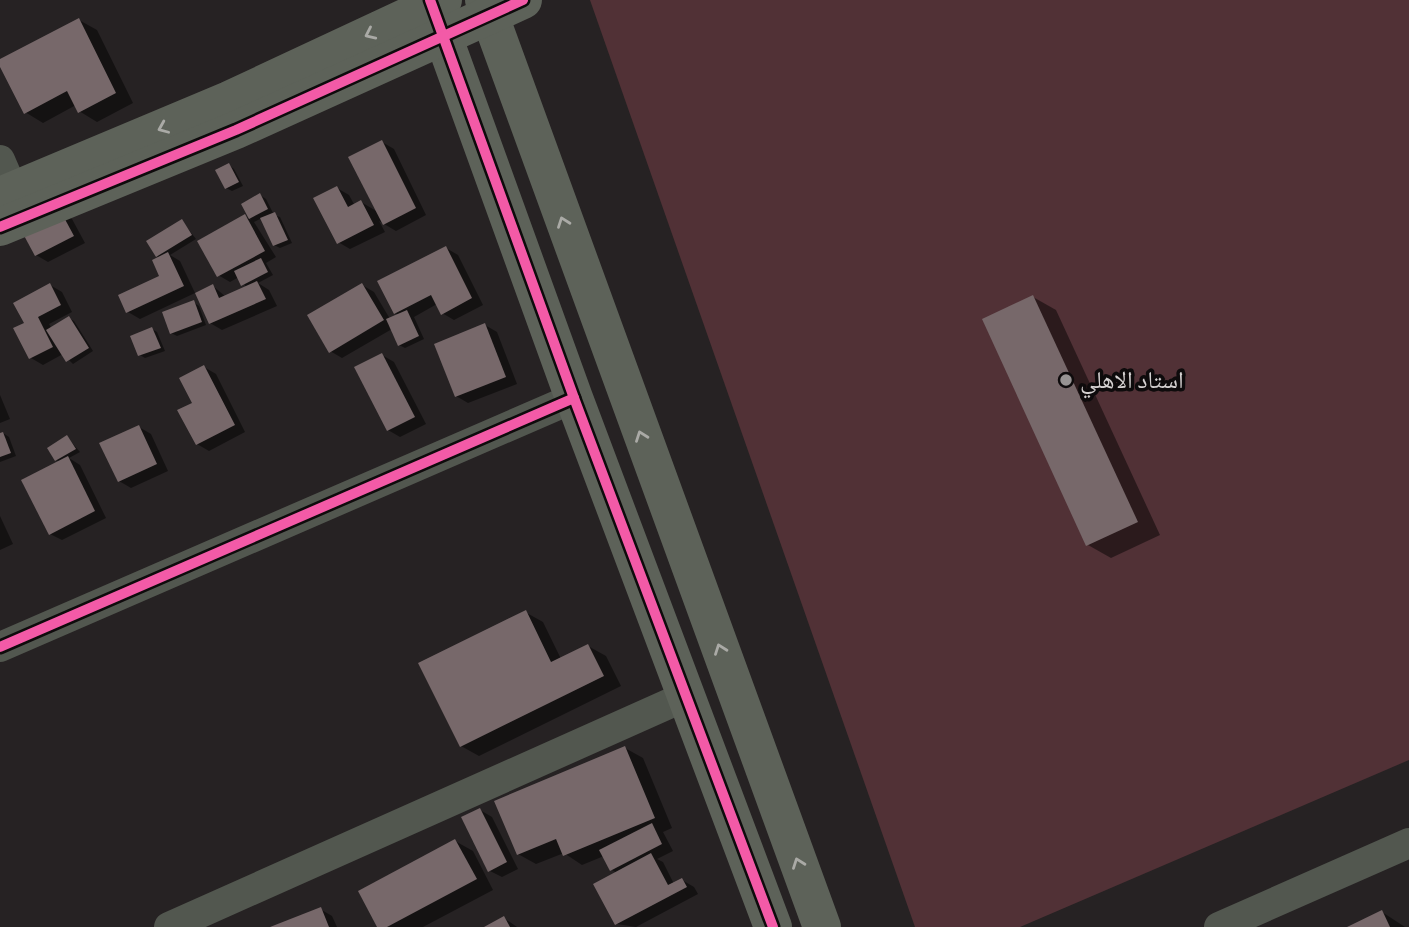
<svg xmlns="http://www.w3.org/2000/svg" width="1409" height="927" font-family="Manrope,'Noto Naskh Arabic',sans-serif">
<style>
.green{fill:#513136}
.shadow{fill:#0007}
.building{fill:#77686a}
.lines{fill:none;stroke-linecap:round;stroke-linejoin:round}
.street{stroke:#52574f;stroke-width:30}
.secondary{stroke:#5d6259;stroke-width:38}
.cycleway-casing{stroke:#0e0b0c;stroke-width:15}
.cycleway{stroke:#f35aa7;stroke-width:10}
.oneway{stroke:#aaaaa6}
.poi-dot{fill:#979393;stroke:#0e0b0c;stroke-width:2.5}
.labels{text-anchor:middle;stroke-width:7;stroke-linejoin:round;paint-order:stroke}
.poi-label{font-size:24px;fill:#d4d0d0;stroke:#0e0b0c;text-anchor:start}
</style>
<rect width="100%" height="100%" fill="#262223"/>
<!-- green -->
<polygon class="green" points="590,0 1409,0 1409,760 1020,927 915,927"/>
<!-- shadow -->
<g class="shadow">
<polygon points="79,20 97,30 133,103 97,122 79,111 76,105 43,123 25,112 0,61"/>
<polygon points="382,142 394,149 426,215 396,231 379,221 385,232 350,249 338,242 337,188 349,195 355,206 361,202 378,212"/>
<polygon points="229,165 234,169 243,186 232,191 226,188"/>
<polygon points="260,195 266,199 274,215 280,217 292,243 280,248 274,245 262,218 254,222 276,257 266,263 273,275 258,283 269,290 277,306 222,330 210,323 213,286 226,297 247,288 239,277 230,282 218,275 245,216 251,220 243,204"/>
<polygon points="60,212 72,219 85,243 48,262 36,255"/>
<polygon points="182,221 196,239 170,255 180,261 195,293 140,319 128,312 162,277 160,258 157,256"/>
<polygon points="446,248 458,255 483,305 454,320 442,313 437,304 414,317 424,339 405,348 399,345 392,329 342,358 330,351 362,285 374,292 390,319 399,315 395,313"/>
<polygon points="50,285 62,292 72,312 49,324 52,329 69,318 74,321 93,351 73,364 63,354 43,365 31,358 26,323"/>
<polygon points="1033,297 1056,310 1160,535 1111,558 1088,545"/>
<polygon points="193,302 199,306 206,325 177,336 171,333"/>
<polygon points="485,325 497,332 517,384 468,403 456,396"/>
<polygon points="152,329 157,332 165,351 145,358 140,355"/>
<polygon points="382,355 394,362 426,424 400,437 388,430"/>
<polygon points="204,367 216,374 245,432 209,451 197,444 194,404"/>
<polygon points="0,395 10,419 0,423"/>
<polygon points="139,427 151,434 168,471 131,488 119,481"/>
<polygon points="3,433 9,437 16,456 0,462 0,435"/>
<polygon points="67,437 80,452 69,458 80,465 106,518 62,540 50,534 60,462 56,460"/>
<polygon points="0,516 13,544 0,550"/>
<polygon points="525,612 543,622 561,659 588,646 606,656 621,686 479,756 461,746"/>
<polygon points="625,748 643,758 672,828 663,832 673,851 657,859 663,862 674,884 682,880 694,887 698,894 636,927 617,924 617,873 612,870 604,856 582,865 564,853 536,864 518,854"/>
<polygon points="480,810 492,817 518,869 502,877 490,871"/>
<polygon points="455,841 473,851 493,890 423,927 379,927"/>
<polygon points="320,909 332,916 337,927 275,927"/>
<polygon points="1382,912 1405,927 1351,927"/>
<polygon points="504,918 517,927 488,927"/>
</g>
<!-- building -->
<g class="building">
<polygon points="79,18 116,93 78,113 67,91 24,114 0,67 0,59"/>
<polygon points="382,140 416,208 383,225 348,157"/>
<polygon points="229,163 239,182 225,189 215,170"/>
<polygon points="337,186 348,207 361,200 374,225 337,244 313,198"/>
<polygon points="260,193 268,209 249,219 241,204"/>
<polygon points="60,210 74,236 35,256 21,230"/>
<polygon points="275,212 288,240 273,246 260,218"/>
<polygon points="245,214 265,251 217,277 197,241"/>
<polygon points="182,219 192,235 156,257 146,241"/>
<polygon points="446,246 472,298 441,315 431,295 394,314 377,281"/>
<polygon points="168,252 184,286 126,313 118,295 159,276 152,260"/>
<polygon points="261,258 268,272 241,286 234,271"/>
<polygon points="257,281 266,299 209,324 195,293 213,284 219,298"/>
<polygon points="50,283 61,305 38,317 53,347 29,359 13,328 24,323 13,303"/>
<polygon points="362,283 384,320 329,353 307,315"/>
<polygon points="1033,295 1138,522 1086,546 982,319"/>
<polygon points="194,300 202,322 170,334 162,312"/>
<polygon points="407,310 419,336 398,346 386,319"/>
<polygon points="69,316 89,348 66,362 46,330"/>
<polygon points="485,323 506,377 455,397 434,344"/>
<polygon points="152,327 161,348 138,356 130,336"/>
<polygon points="382,353 415,417 387,431 354,367"/>
<polygon points="204,365 235,425 196,445 177,410 192,403 179,378"/>
<polygon points="139,425 157,464 118,482 99,443"/>
<polygon points="3,432 11,453 0,457 0,433"/>
<polygon points="67,435 76,449 55,461 47,448"/>
<polygon points="68,456 95,511 49,535 21,480"/>
<polygon points="526,610 551,662 588,644 604,676 460,747 418,663"/>
<polygon points="625,746 655,818 563,856 556,839 517,855 494,801"/>
<polygon points="480,808 507,862 488,872 461,817"/>
<polygon points="652,823 662,844 610,871 599,850"/>
<polygon points="455,839 477,879 387,927 377,927 358,891"/>
<polygon points="651,853 668,885 682,878 687,887 615,925 593,884"/>
<polygon points="321,907 329,927 270,927"/>
<polygon points="1382,910 1390,927 1347,927"/>
<polygon points="504,916 510,927 484,927"/>
</g>
<g class="lines">
<!-- street -->
<g class="street">
<polyline points="0,160 13,190"/>
<polyline points="0,647 574,398"/>
<polyline points="169,927 684,697"/>
<polyline points="1219,927 1409,843"/>
</g>
<!-- secondary -->
<g class="secondary">
<polyline points="430,0 574,398 773,927"/>
<polyline points="484,0 822,927"/>
<polyline points="0,196 229,100 443,0"/>
<polyline points="0,227 236,130 523,0"/>
</g>
<defs>
<g id="cycleway">
<polyline points="430,0 574,398 773,927"/>
<polyline points="0,227 236,130 523,0"/>
<polyline points="0,647 574,398"/>
</g>
</defs>
<!-- cycleway casing -->
<use href="#cycleway" class="cycleway-casing"/>
<!-- cycleway -->
<use href="#cycleway" class="cycleway"/>
</g>
<!-- one-way arrows -->
<defs><path id="oneway-chevron" d="M-2-3.5L2.5 0L-2 3.5" fill="none" stroke-width="1.6" stroke-linecap="round" stroke-linejoin="round" transform="scale(1.75)"/></defs>
<g class="oneway">
<use href="#oneway-chevron" transform="translate(370 34) rotate(155)"/>
<use href="#oneway-chevron" transform="translate(163 128) rotate(157)"/>
<use href="#oneway-chevron" transform="translate(563 222) rotate(-110)"/>
<use href="#oneway-chevron" transform="translate(641 436) rotate(-110)"/>
<use href="#oneway-chevron" transform="translate(720 649) rotate(-110)"/>
<use href="#oneway-chevron" transform="translate(798 863) rotate(-110)"/>
</g>
<!-- markers -->
<circle class="poi-dot" cx="1066" cy="380" r="7"/>
<g class="labels">
<!-- poi labels -->
<g class="poi-label">
<text x="1080" y="388">استاد الاهلي</text>
</g>
</g>
</svg>
